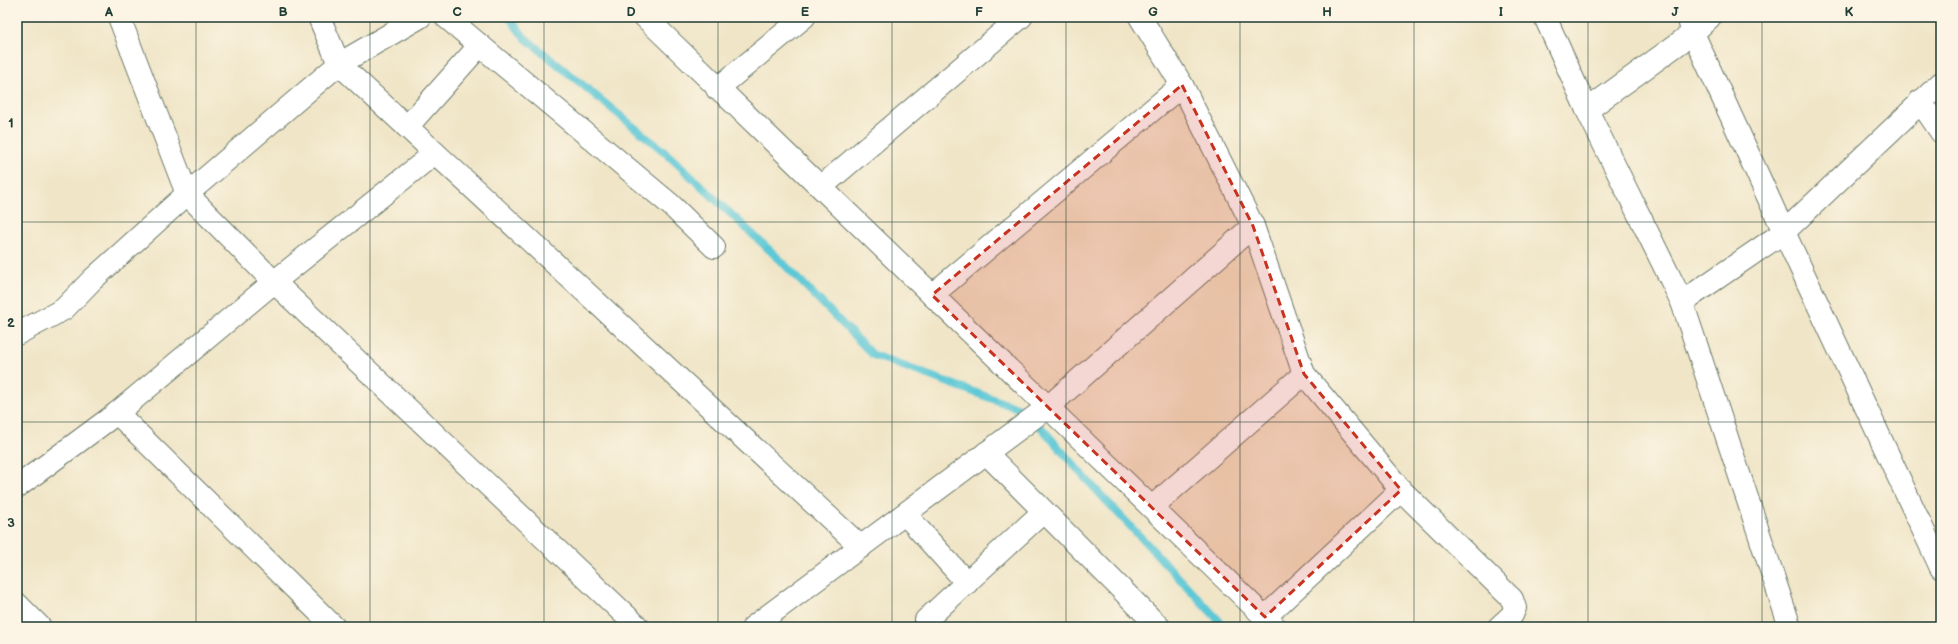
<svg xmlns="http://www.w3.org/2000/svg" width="1958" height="644" font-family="'Balsamiq Sans',sans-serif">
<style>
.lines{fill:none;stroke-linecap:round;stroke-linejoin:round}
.stream{stroke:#5dc8d6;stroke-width:8}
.minor-casing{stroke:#687867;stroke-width:24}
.minor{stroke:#fff;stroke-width:22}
.marked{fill:#c8321e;fill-opacity:0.2;stroke:#c8321e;stroke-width:3;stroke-dasharray:8 5;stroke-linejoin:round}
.grid{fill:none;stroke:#1f3d34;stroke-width:1;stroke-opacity:0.55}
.neatline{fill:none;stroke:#1f3d34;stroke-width:1.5}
.grid-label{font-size:13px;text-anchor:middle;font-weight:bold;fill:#1f3d34}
</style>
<rect width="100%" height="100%" fill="#fcf5e5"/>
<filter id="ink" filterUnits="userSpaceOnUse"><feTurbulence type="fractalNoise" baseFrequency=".025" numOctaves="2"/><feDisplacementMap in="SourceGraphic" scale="8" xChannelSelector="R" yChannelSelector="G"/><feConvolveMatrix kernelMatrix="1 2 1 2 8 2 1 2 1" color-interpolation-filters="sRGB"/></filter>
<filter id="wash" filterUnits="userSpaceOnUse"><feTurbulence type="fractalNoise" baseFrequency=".012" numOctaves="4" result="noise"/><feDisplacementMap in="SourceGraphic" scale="16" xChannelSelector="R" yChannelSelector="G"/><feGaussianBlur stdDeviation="0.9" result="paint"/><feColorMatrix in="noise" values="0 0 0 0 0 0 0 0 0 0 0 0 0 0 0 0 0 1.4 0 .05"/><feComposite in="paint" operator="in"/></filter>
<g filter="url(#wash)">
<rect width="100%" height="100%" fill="#f0e5c7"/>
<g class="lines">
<!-- stream -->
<polyline class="stream" points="509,17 524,37 667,154 778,258 873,355 1028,412 1085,478 1225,627"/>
</g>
</g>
<g filter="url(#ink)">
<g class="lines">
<defs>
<g id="minor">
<polyline points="119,17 187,194 274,282 638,627"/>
<polyline points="319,17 339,64 861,547"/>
<polyline points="446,17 671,205 714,247"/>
<polyline points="645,17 1275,627"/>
<polyline points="1140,17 1182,85 1253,226 1304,374 1401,490 1512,599 1515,608 1512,615 1499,627"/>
<polyline points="1545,17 1587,110 1682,302 1790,627"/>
<polyline points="1688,17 1693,33 1784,232 1941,568"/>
<polyline points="717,89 804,17"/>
<polyline points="1920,101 1941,132"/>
<polyline points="1587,110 1693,33 1710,17"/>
<polyline points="407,127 480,45"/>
<polyline points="821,187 1021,17"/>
<polyline points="932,295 1182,85"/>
<polyline points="1682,302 1784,232 1941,83"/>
<polyline points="17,334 64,309 92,280 187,194 339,64 420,17"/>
<polyline points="117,413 334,627"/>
<polyline points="986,453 1159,627"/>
<polyline points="17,487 117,413 274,282 435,153"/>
<polyline points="1152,507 1304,374"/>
<polyline points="905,514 967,583"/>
<polyline points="17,604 40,627"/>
<polyline points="1265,617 1401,490"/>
<polyline points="753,627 1048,407 1253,226"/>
<polyline points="926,627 926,620 1043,512"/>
</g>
</defs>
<!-- minor casing -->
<use href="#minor" class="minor-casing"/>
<!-- minor -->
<use href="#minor" class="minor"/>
</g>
</g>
<!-- marked area -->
<path class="marked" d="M1182,85L1253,226L1304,374L1401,490L1265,617L932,295Z"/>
<!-- grid -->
<path class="grid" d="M196,17V627M370,17V627M544,17V627M718,17V627M892,17V627M1066,17V627M1240,17V627M1414,17V627M1588,17V627M1762,17V627M17,222H1941M17,422H1941"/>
<!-- margin -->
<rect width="1958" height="644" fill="none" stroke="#fcf5e5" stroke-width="44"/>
<rect x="22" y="22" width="1914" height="600" class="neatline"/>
<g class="grid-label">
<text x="109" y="16">A</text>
<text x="283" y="16">B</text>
<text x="457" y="16">C</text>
<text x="631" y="16">D</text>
<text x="805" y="16">E</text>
<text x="979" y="16">F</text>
<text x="1153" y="16">G</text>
<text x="1327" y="16">H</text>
<text x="1501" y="16">I</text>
<text x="1675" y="16">J</text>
<text x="1849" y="16">K</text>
<text x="11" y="127">1</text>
<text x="11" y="327">2</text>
<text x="11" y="527">3</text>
</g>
</svg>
